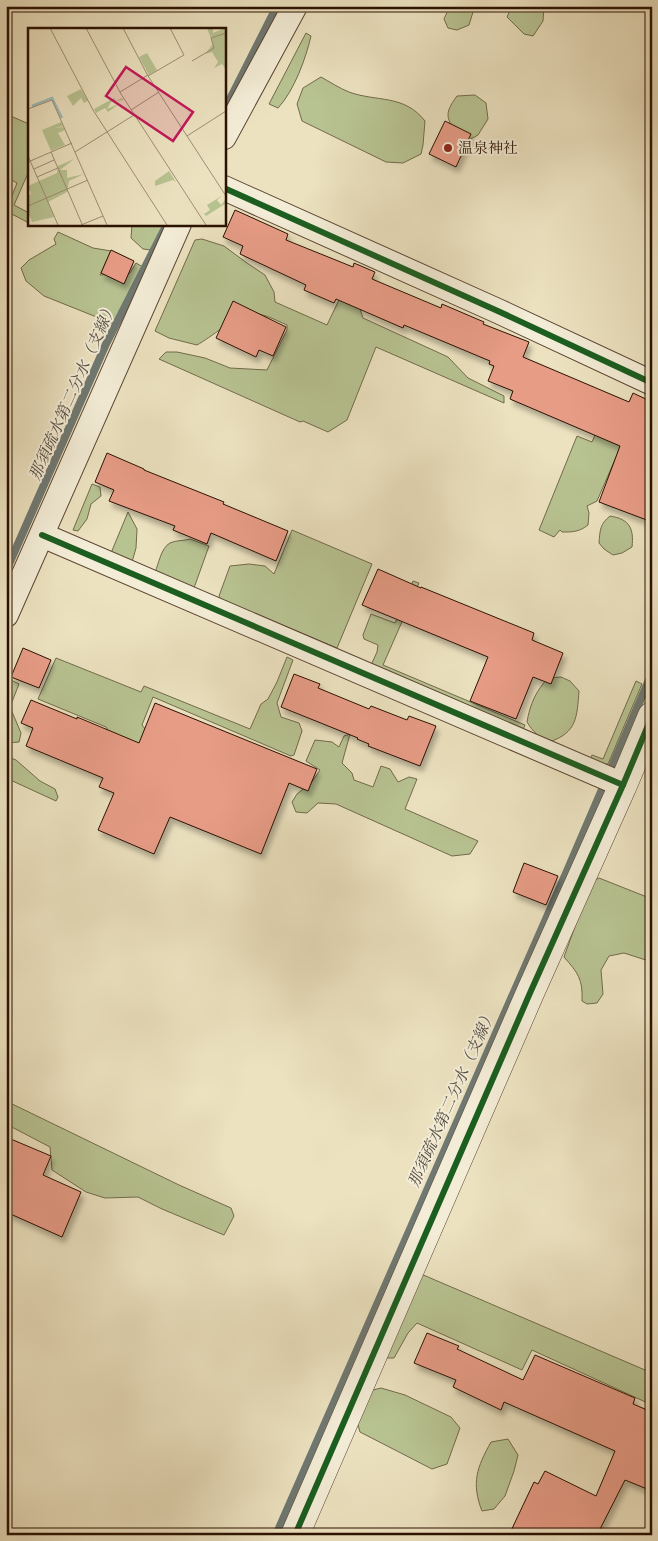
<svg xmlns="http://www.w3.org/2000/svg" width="658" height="1541" font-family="'Libre Bodoni','Noto Serif JP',serif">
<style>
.green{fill:#b8c392;stroke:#726a4a}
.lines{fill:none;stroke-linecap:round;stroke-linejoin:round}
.stream{stroke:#6f7871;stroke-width:8}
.building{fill:#e79c86;stroke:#2b1101;filter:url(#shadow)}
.minor-casing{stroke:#5b4531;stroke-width:26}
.tertiary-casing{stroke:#5b4531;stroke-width:29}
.minor{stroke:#f3ecd6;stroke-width:24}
.tertiary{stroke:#f3ecd6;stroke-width:28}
.cycleway-casing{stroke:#f3ecd6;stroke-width:9}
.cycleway{stroke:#1b5e20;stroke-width:6}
.poi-dot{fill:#8f2418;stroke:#f3ecd6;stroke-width:2}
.labels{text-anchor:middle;stroke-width:4;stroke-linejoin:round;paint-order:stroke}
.poi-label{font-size:15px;fill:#2b1101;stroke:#f3ecd6;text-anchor:start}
.water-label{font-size:16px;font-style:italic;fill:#534d42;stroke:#f3ecd6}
.inset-river{fill:none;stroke:#9cbcbb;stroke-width:2.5}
.inset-road{fill:none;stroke:#9f8e74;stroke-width:1}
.view{fill:#c2185b;fill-opacity:0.15;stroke:#c2185b;stroke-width:2.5}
.inset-edge{fill:none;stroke:#2b1101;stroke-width:2.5}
</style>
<defs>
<filter id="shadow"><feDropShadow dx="3" dy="5.5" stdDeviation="2.5" flood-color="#0004"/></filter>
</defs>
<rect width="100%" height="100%" fill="#ece2c0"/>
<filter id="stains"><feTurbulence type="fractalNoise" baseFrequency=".004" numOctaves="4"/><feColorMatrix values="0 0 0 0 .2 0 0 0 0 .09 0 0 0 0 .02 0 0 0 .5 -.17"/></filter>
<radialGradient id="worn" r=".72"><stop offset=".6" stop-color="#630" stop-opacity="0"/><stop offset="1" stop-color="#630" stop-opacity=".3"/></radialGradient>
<!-- green -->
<g class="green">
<polygon points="450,6 469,6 473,12 469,25 457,30 448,28 444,19"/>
<polygon points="512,6 544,6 543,21 533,36 524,34 507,17"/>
<path d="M306,33L311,36C306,58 294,91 278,108L269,104Z"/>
<path d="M321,77C330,82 339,88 349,92C376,102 404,94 425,121L423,145L421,154L403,163L386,162L302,121L297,104L303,88Z"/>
<path d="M475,95L486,103L488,119L478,135L469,140L458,137C447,118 443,115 457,96Z"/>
<polygon points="6,114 29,124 29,171 14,205 29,213 29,223 6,211 17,183 6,177"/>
<polygon points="132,224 164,224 151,250 143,249 131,238"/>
<polygon points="58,232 93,248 111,251 100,275 130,273 136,263 143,267 114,324 44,296 26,281 21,268 29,260 56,244 54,239"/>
<path d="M202,239L224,246L247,263L265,275L274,292L275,302L327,325L340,298L359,306L363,318L448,357L468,378L504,396V403L376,347L347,420L328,432L303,421L300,422L159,359L166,352H177L205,358L230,368L267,370L287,330V325C275,320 262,312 249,314C236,316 210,338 197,345L169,338L155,331L195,240Z"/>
<path d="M610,400L630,448L617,455L597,501L587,506L589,513L588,525C579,532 573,532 562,532L560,530L554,537L539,530L577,436L592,442Z"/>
<polygon points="92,484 100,487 101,496 91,504 87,519 78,531 73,530"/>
<polygon points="128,512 137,529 136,548 132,562 111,553"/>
<path d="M610,516C630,519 634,529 632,547L622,553L613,555L604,549L599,543C600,530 600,524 610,516Z"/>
<polygon points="292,530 372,564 337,648 263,617 222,601 219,596 230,566 249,564 265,566 274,574"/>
<path d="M190,539L209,546L194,588L155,572C159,563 161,548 170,543C176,540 184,541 190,539Z"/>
<polygon points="413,581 419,583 383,665 525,725 522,732 371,665 377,652 378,645 364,639 363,635 371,614 395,623"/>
<polygon points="287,657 293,660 277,703 281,717 299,723 302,731 294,755 291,756 153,697 142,725 151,736 145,754 111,735 106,727 38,699 56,658 141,692 144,686 250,729 261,704 268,699 277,682"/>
<path d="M561,677L570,681L579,691C577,717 577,733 549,742C539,737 533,732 527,722C530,704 536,691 548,678Z"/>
<polygon points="7,678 19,684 10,707 21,733 19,742 6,743"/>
<polygon points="636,681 642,684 608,764 602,764 590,759 592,755 603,759"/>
<polygon points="350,734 342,763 352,773 354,780 373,787 381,766 390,769 398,782 409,777 417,779 405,809 478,841 470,854 452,856 336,804 318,803 307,813 296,812 292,802 297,794 312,782 320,770 306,761 315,740 332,742 339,747 344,736"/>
<polygon points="6,756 16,760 40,781 55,789 58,797 56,801 6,778"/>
<path d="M599,878L652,899V962L624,953L609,956L601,970L603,994L597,1003L587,1004L582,1001C583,979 578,973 564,957L591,882Z"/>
<polygon points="6,1101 179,1185 231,1208 234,1216 224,1235 162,1209 138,1197 105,1198 86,1192 52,1170 50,1147 6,1124"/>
<polygon points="421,1274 652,1373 652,1405 532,1350 522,1370 417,1323 408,1333 394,1358 387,1358 386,1354"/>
<polygon points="381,1388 405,1395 451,1417 460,1428 447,1464 432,1469 360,1432 356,1418 369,1391"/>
<path d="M508,1439L518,1455L514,1471L505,1496L494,1509L482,1511C471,1483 477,1467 491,1442Z"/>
</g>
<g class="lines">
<!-- stream -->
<g class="stream">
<polyline points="224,111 277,6"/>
<polyline points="6,571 106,344 165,228"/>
<polyline points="276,1535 567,871 652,673"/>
</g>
</g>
<!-- building -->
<g class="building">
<polygon points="445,121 471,134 456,167 429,154"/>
<polygon points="235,210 288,234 286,240 353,267 354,263 375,272 372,279 441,308 442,304 484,322 483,324 529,342 523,357 629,402 633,393 652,402 652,522 599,502 620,446 510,399 513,391 488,381 494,366 489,364 490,361 404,325 403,328 336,299 334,303 304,290 306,285 240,254 243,246 223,237"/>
<polygon points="111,250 134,261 124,284 101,273"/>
<polygon points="233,301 286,327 273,356 259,350 256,357 216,338"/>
<polygon points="107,453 144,469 144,470 224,502 223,504 288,531 276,561 211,533 207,544 173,530 175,526 109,501 114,490 95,482"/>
<polygon points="378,569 421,588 421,587 534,633 532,640 563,653 551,684 533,677 516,719 470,701 488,657 362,605"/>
<polygon points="23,648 51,660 39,688 11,677"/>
<polygon points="294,674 320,684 318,688 369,709 371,706 407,720 409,716 436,726 420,766 368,746 369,744 357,739 358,738 281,707"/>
<polygon points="31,700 77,719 77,717 139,743 155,703 317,769 308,791 289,783 261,854 170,817 154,854 98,830 114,793 99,787 103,778 26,746 33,728 21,723"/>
<polygon points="524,863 558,876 546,905 513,892"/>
<polygon points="6,1137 51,1156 43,1175 81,1192 62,1237 6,1212"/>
<polygon points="427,1333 459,1346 457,1349 523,1380 535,1355 635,1398 633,1404 652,1412 652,1491 625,1480 597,1535 509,1535 534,1482 538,1484 545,1471 596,1496 615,1451 504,1402 501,1410 453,1387 456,1380 414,1363"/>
</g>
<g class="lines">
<defs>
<g id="minor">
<polyline points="224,137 295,6"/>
<polyline points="224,188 500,312 652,383"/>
<polyline points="42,535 623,785"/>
<polyline points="6,615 179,224"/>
</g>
<polyline id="tertiary" points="295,1535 530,993 623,785 652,716"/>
</defs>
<!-- minor casing -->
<use href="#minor" class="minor-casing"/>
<!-- tertiary casing -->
<use href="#tertiary" class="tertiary-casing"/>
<!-- minor -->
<use href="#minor" class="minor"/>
<!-- tertiary -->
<use href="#tertiary" class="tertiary"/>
<defs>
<g id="cycleway">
<polyline points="224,188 500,312 652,383"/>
<polyline points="42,535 623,785"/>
<polyline points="295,1535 530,993 623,785 652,716"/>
</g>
</defs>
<!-- cycleway casing -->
<use href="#cycleway" class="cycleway-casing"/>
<!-- cycleway -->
<use href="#cycleway" class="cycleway"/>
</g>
<!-- markers -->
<circle class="poi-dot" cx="448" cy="148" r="5"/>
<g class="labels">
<!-- poi labels -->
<g class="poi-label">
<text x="458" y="153">温泉神社</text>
</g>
<!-- water labels -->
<g class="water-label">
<text transform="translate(72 391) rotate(-66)" y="6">那須疏水第二分水（支線）</text>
<text transform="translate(451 1098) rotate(-66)" y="6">那須疏水第二分水（支線）</text>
</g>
</g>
<!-- overview -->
<g transform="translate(28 28)">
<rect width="198" height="198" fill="#ece2c0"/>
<path d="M179,0L185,1V5L197,0V40L194,36L186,40L190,34L184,24L177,26L185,16ZM119,25L129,42L121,47L111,29ZM53,61L60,73L56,75L53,70L45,78L39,68ZM86,70L88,73L94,70L96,72L83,74L79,81L91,76L80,84L77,80L68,85L66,81ZM33,94L35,98L27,100L35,99L37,102L30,105L37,117L23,123L14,102ZM46,131L32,142H39V150L56,146L41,153L39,164L20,174L26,189L4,194L0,184V168L3,166L0,158L29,145L30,138ZM141,143L148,154L145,152L127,158V153ZM195,167L189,172L193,177L197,172V176L178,188L176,186L182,182L179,177Z" fill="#b8c392"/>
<path class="inset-river" d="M4,78L24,70L34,90"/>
<path class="inset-road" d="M22,0L65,82L139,197M58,0L93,66L178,197M95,0L120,48L198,168M164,33L186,20L183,10L198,5M120,48L156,27L142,0M92,64L120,47M0,81L24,72L79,197M103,82L131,64M159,108L198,83M23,124L54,196M47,124L106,87M0,128L30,197M0,134L44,115M6,141L26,132M9,149L30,140M0,178L60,152M53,197L75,188"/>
<path class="view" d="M98,39L165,84L145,113L78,68Z"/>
<rect width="198" height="198" class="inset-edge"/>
</g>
<!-- margin -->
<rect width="658" height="1541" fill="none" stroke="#ece2c0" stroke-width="25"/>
<rect x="8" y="8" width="643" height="1526" fill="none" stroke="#2b1101" stroke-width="2.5"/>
<rect x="12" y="12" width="633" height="1516" fill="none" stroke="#2b1101"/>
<rect width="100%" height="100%" filter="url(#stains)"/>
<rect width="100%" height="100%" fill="url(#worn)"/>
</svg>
